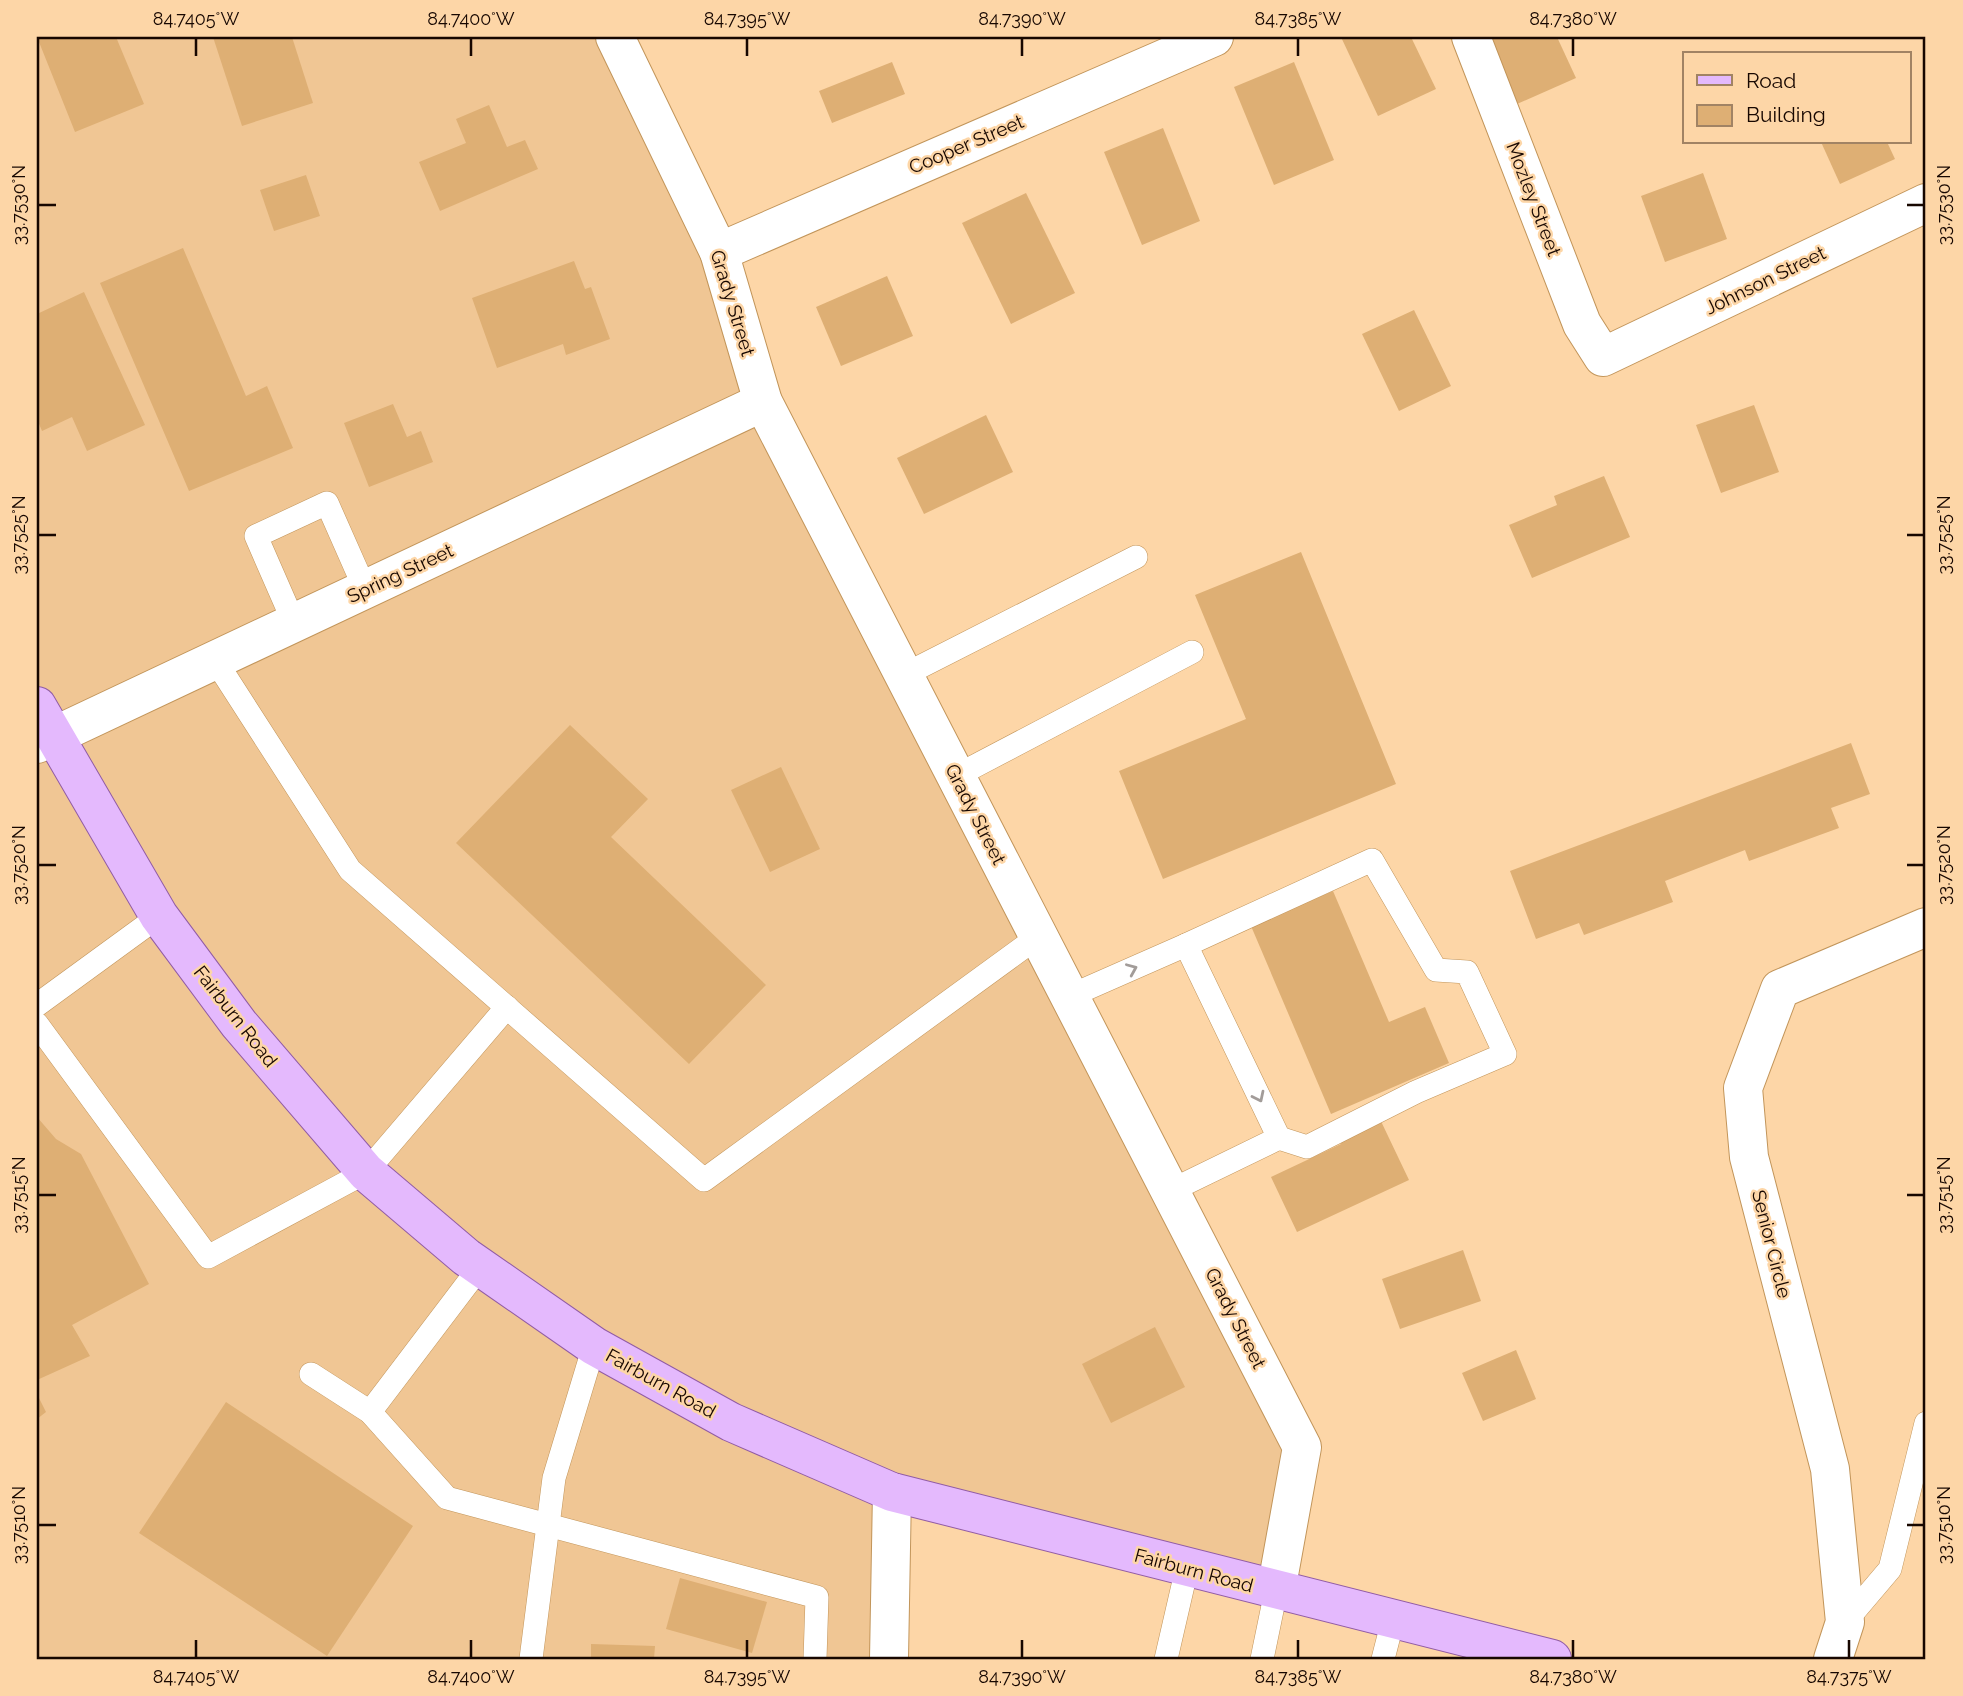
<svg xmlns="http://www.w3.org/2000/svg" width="1963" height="1696" font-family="Raleway,sans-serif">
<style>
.built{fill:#f0c694}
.building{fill:#deaf74}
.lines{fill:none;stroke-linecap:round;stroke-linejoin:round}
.service-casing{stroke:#c2955a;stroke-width:24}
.minor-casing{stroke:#c2955a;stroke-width:40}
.primary-casing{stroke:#915ca4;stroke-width:40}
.service{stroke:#fff;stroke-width:23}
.minor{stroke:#fff;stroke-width:38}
.primary{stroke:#e4b9fd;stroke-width:38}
.oneway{stroke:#a29c99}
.ticks{fill:none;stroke:#170700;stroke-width:2.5}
.labels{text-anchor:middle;stroke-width:5;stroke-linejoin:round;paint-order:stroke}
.street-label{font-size:19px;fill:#170700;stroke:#fdd6a7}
.neatline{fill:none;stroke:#170700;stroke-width:2.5}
.ticks-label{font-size:18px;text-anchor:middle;fill:#170700}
</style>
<rect width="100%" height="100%" fill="#fdd6a7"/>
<!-- built -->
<polygon class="built" points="37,37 633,37 763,402 1302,1447 1276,1591 893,1492 889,1659 37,1659"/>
<!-- building -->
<g class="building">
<polygon points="37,37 116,37 144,104 75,132"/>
<polygon points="213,37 292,37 313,103 242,126"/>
<polygon points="1341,37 1411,37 1436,89 1378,116"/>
<polygon points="1486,37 1557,37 1576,78 1517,104"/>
<polygon points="892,62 905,94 832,123 819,91"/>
<polygon points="1294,62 1334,160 1274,185 1234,87"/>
<polygon points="489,105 507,147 525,140 538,169 440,211 419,162 466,143 456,119"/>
<polygon points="1163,128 1200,221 1142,245 1104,152"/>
<polygon points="1821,142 1887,142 1895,159 1840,184"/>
<polygon points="1703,173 1727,239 1665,262 1641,196"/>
<polygon points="306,175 320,216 274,231 260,190"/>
<polygon points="1026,193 1075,293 1011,324 962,223"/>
<polygon points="183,248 246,396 267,386 293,448 189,491 100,283"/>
<polygon points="574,261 585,289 591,287 610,339 566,355 563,344 497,368 472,298"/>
<polygon points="887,276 913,336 841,366 816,307"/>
<polygon points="84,292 145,425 87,451 72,417 42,431 37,419 37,314"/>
<polygon points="1414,310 1451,386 1399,411 1362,334"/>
<polygon points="393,404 407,437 421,431 433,462 369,487 344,423"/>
<polygon points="1754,405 1779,472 1721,493 1696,425"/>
<polygon points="986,415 1013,472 924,514 897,458"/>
<polygon points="1604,476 1630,537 1532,578 1509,525 1557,505 1554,496"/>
<polygon points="1301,552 1396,784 1163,879 1119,771 1246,719 1195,595"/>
<polygon points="570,725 648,799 611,837 766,985 689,1064 456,843"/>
<polygon points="1851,743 1870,794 1831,808 1839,828 1749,861 1745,850 1665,881 1673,902 1584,935 1579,923 1536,939 1510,871"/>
<polygon points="781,767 820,849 770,872 731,790"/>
<polygon points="1333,891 1389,1022 1425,1007 1449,1063 1331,1114 1251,926"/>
<polygon points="1378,1115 1409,1180 1297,1232 1271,1177 1341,1144 1336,1135"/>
<polygon points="37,1117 56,1139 81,1154 149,1284 72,1325 90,1356 37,1380"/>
<polygon points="1463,1250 1481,1301 1400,1329 1382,1279"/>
<polygon points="1155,1327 1185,1387 1111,1423 1082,1364"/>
<polygon points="1516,1350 1536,1399 1483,1421 1462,1373"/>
<polygon points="37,1394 46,1412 37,1419"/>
<polygon points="226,1402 413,1526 327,1656 139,1533"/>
<polygon points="680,1578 767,1602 752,1653 666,1629"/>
<polygon points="591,1644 655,1646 654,1659 591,1659"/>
</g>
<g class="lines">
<defs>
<g id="service">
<polyline points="294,623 256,536 327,503 365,589"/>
<polyline points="215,660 350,870 704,1180 1039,936"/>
<polyline points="904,675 1136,557"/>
<polyline points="956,776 1192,652"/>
<polyline points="1186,945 1372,860 1436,970 1467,972 1505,1054 1416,1092 1307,1147 1279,1138"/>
<polyline points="1070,996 1186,945 1279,1138 1170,1191"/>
<polyline points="37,1005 159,916"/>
<polyline points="37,1024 208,1257 366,1172 507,1007"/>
<polyline points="311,1374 370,1412 447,1498 817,1597 815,1659"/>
<polyline points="370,1412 480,1267"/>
<polyline points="1845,1622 1890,1569 1926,1423"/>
<polyline points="531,1659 554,1478 594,1346"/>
<polyline points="1166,1659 1187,1568"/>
<polyline points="1262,1659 1276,1591"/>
<polyline points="1383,1659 1393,1620"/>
</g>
<g id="minor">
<polyline points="615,37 719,252 763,402 1302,1447 1276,1591"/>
<polyline points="1471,37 1582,324 1603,357 1926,203"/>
<polyline points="719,252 1214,37"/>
<polyline points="37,744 763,402"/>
<polyline points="889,1659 892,1492"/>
<polyline points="1833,1659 1845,1622 1830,1469 1749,1157 1743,1088 1780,989 1926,927"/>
</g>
<polyline id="primary" points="37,706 159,916 239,1024 366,1172 466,1257 594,1346 731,1422 892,1492 1552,1659"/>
</defs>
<!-- service casing -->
<use href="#service" class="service-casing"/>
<!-- minor casing -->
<use href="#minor" class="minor-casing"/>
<!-- primary casing -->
<use href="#primary" class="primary-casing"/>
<!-- service -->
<use href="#service" class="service"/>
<!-- minor -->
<use href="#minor" class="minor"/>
<!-- primary -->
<use href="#primary" class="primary"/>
</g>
<!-- one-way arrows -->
<defs><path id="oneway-chevron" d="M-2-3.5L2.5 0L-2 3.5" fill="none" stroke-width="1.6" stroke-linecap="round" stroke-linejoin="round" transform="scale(1.75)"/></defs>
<g class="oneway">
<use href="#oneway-chevron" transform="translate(1132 969) rotate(-23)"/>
<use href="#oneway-chevron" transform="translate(1259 1097) rotate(64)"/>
</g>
<!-- ticks -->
<path class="ticks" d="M196,38V56M471,38V56M747,38V56M1022,38V56M1298,38V56M1573,38V56M38,205H56M1907,205H1924M38,535H56M1907,535H1924M38,865H56M1907,865H1924M38,1195H56M1907,1195H1924M38,1525H56M1907,1525H1924M196,1640V1658M471,1640V1658M747,1640V1658M1022,1640V1658M1298,1640V1658M1573,1640V1658M1849,1640V1658"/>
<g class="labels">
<!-- street labels -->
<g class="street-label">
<text transform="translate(966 144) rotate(-23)" y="7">Cooper Street</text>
<text transform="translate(1534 199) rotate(69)" y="7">Mozley Street</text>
<text transform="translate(1765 280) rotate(-26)" y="7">Johnson Street</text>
<text transform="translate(733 303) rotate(73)" y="7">Grady Street</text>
<text transform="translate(400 573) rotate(-25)" y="7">Spring Street</text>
<text transform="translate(976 814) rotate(63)" y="7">Grady Street</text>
<text transform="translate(236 1016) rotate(52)" y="7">Fairburn Road</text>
<text transform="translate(1772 1244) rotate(76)" y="7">Senior Circle</text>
<text transform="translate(1236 1318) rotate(63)" y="7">Grady Street</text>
<text transform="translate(661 1383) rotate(29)" y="7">Fairburn Road</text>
<text transform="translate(1194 1570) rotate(15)" y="7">Fairburn Road</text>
</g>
</g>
<!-- border -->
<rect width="1963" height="1696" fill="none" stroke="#fdd6a7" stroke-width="77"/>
<!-- legend -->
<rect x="1683" y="52" width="228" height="91" fill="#fdd6a7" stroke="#a18364" stroke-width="2"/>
<rect x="1697" y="75" width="35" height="10" fill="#e4b9fd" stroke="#a18364" stroke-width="2"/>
<text x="1746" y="88" font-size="21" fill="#170700">Road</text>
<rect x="1697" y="105" width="35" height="21" fill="#deaf74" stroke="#a18364" stroke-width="2"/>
<text x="1746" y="122" font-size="21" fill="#170700">Building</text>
<rect x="38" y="38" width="1886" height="1620" class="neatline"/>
<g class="ticks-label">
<text x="196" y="25">84.7405°W</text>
<text x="471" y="25">84.7400°W</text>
<text x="747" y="25">84.7395°W</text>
<text x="1022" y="25">84.7390°W</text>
<text x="1298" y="25">84.7385°W</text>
<text x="1573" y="25">84.7380°W</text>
<text transform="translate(19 205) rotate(-90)" y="6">33.7530°N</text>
<text transform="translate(1944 205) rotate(-90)" y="6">33.7530°N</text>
<text transform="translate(19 535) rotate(-90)" y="6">33.7525°N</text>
<text transform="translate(1944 535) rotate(-90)" y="6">33.7525°N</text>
<text transform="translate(19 865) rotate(-90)" y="6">33.7520°N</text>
<text transform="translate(1944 865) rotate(-90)" y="6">33.7520°N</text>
<text transform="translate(19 1195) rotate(-90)" y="6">33.7515°N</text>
<text transform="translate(1944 1195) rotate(-90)" y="6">33.7515°N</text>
<text transform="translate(19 1525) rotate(-90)" y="6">33.7510°N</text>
<text transform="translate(1944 1525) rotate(-90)" y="6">33.7510°N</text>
<text x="196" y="1683">84.7405°W</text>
<text x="471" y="1683">84.7400°W</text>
<text x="747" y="1683">84.7395°W</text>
<text x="1022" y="1683">84.7390°W</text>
<text x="1298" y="1683">84.7385°W</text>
<text x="1573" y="1683">84.7380°W</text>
<text x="1849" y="1683">84.7375°W</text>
</g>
</svg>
